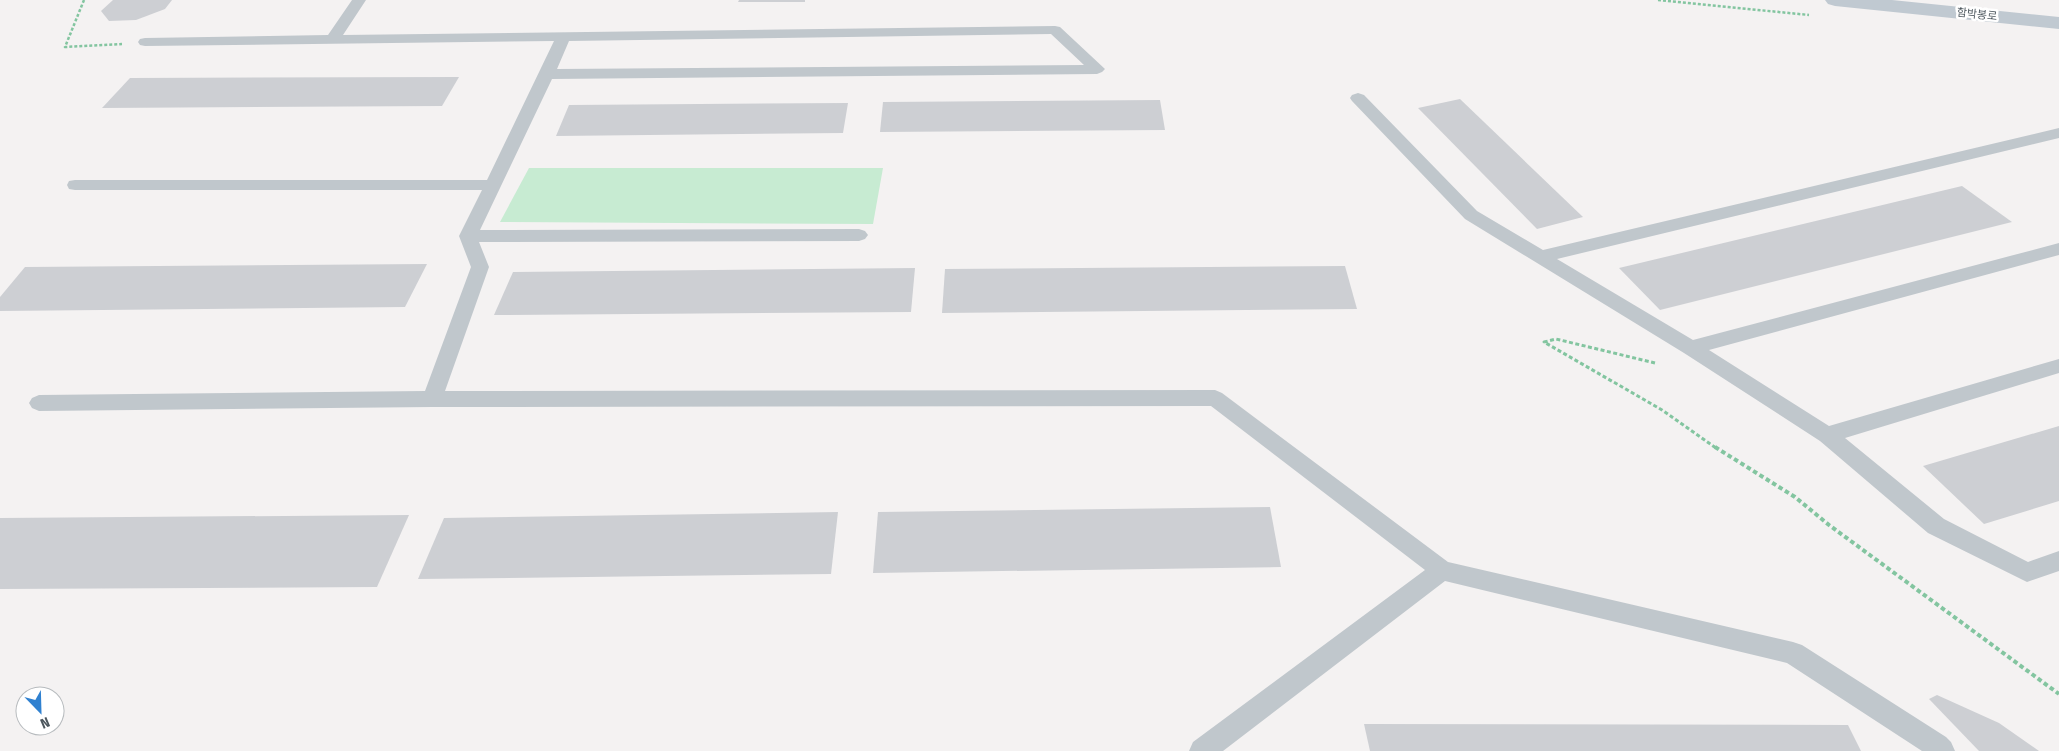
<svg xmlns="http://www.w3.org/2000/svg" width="2059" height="751" font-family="'Fira Sans Condensed','Noto Sans KR',sans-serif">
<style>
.green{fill:#c7ebd2}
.building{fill:#cdcfd3}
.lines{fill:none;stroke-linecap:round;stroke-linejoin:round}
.path-far2{stroke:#83c5a0;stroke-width:2.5;stroke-dasharray:3 2;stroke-linecap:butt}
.path-far1{stroke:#83c5a0;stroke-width:3;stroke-dasharray:4 2.5;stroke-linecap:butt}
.path{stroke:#83c5a0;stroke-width:4;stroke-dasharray:4.5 3;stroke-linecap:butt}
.lane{fill:#c0c7cc;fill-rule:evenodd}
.secondary{fill:#c0c9d1;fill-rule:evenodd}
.labels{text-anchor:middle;stroke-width:5;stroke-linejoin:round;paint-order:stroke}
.far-street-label{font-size:11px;fill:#4c565d;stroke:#fff}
</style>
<rect width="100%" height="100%" fill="#f4f2f2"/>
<!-- green -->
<polygon class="green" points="529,168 883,168 873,224 500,222"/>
<!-- building -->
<g class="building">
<polygon points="113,0 172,0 165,9 136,20 109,21 101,11"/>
<polygon points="739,0 805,0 805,2 738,2"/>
<polygon points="459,77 442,106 102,108 130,78"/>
<polygon points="1460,99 1583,217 1537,229 1418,108"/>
<polygon points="1160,100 1165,130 880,132 883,102"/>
<polygon points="848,103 843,133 556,136 569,105"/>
<polygon points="1962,186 2012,222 1660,310 1619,268"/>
<polygon points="427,264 405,307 0,311 0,297 25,267"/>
<polygon points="1345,266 1357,309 942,313 945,269"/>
<polygon points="915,268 911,312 494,315 513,272"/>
<polygon points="2059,426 2059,501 1984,524 1923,466"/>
<polygon points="1270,507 1281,567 873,573 878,512"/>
<polygon points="838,512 831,574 418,579 444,518"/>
<polygon points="409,515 377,587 0,589 0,518"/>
<polygon points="1937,695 1999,723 2039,751 1979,751 1929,699"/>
<polygon points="1364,724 1848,725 1861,751 1370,751"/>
</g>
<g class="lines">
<!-- path-far2 -->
<g class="path-far2">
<polyline points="84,0 65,47 122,44"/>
<polyline points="1658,0 1809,15"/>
</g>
<!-- path-far1 -->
<polyline class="path-far1" points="1655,363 1556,339 1544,342 1662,410 1716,448"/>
<!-- path -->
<polyline class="path" points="1715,447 1795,497 1829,525 2059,694"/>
<!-- lane -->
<g class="lane">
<path d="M352,0H366L343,35L1055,26L1060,27L1105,69L1102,72L1097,74L552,79L480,230L859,229L865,231L868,235L865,239L859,241L479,242L489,267L445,391L1215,390L1222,393L1448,562L1793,642L1802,645L1946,737L1951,742L1955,751H1922L1787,663L1445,581L1223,751H1189L1193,742L1425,570L1211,406L432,407L39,411L32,408L29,403L32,398L39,395L425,391L471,267L459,236L482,190H75L69,189L67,185L69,181L75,180H487L554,41L145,46L140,45L138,42L140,39L145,38L328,35ZM1051,34L1084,65L557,69L569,41Z"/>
<polygon points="1358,93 1364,95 1477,211 1543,250 2059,128 2059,138 1557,259 1693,340 2059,243 2059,255 1709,350 1829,426 2059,359 2059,373 1845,438 1944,519 2028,562 2059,551 2059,571 2027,582 1928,533 1820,441 1684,353 1465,219 1352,101 1350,98 1352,95"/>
</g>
<!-- secondary -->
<polygon class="secondary" points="1825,0 1892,0 2059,17 2059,29 1835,6 1828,4"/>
</g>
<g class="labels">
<!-- far-street labels -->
<g class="far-street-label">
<text transform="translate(1977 14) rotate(6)" y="4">함박봉로</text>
</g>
</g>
<!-- north arrow -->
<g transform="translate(40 711) rotate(157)"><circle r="24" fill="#ffffff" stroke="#b7bbbe"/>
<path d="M0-4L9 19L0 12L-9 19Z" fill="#3081d0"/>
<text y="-8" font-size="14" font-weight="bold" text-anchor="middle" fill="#4c565d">N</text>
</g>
</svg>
